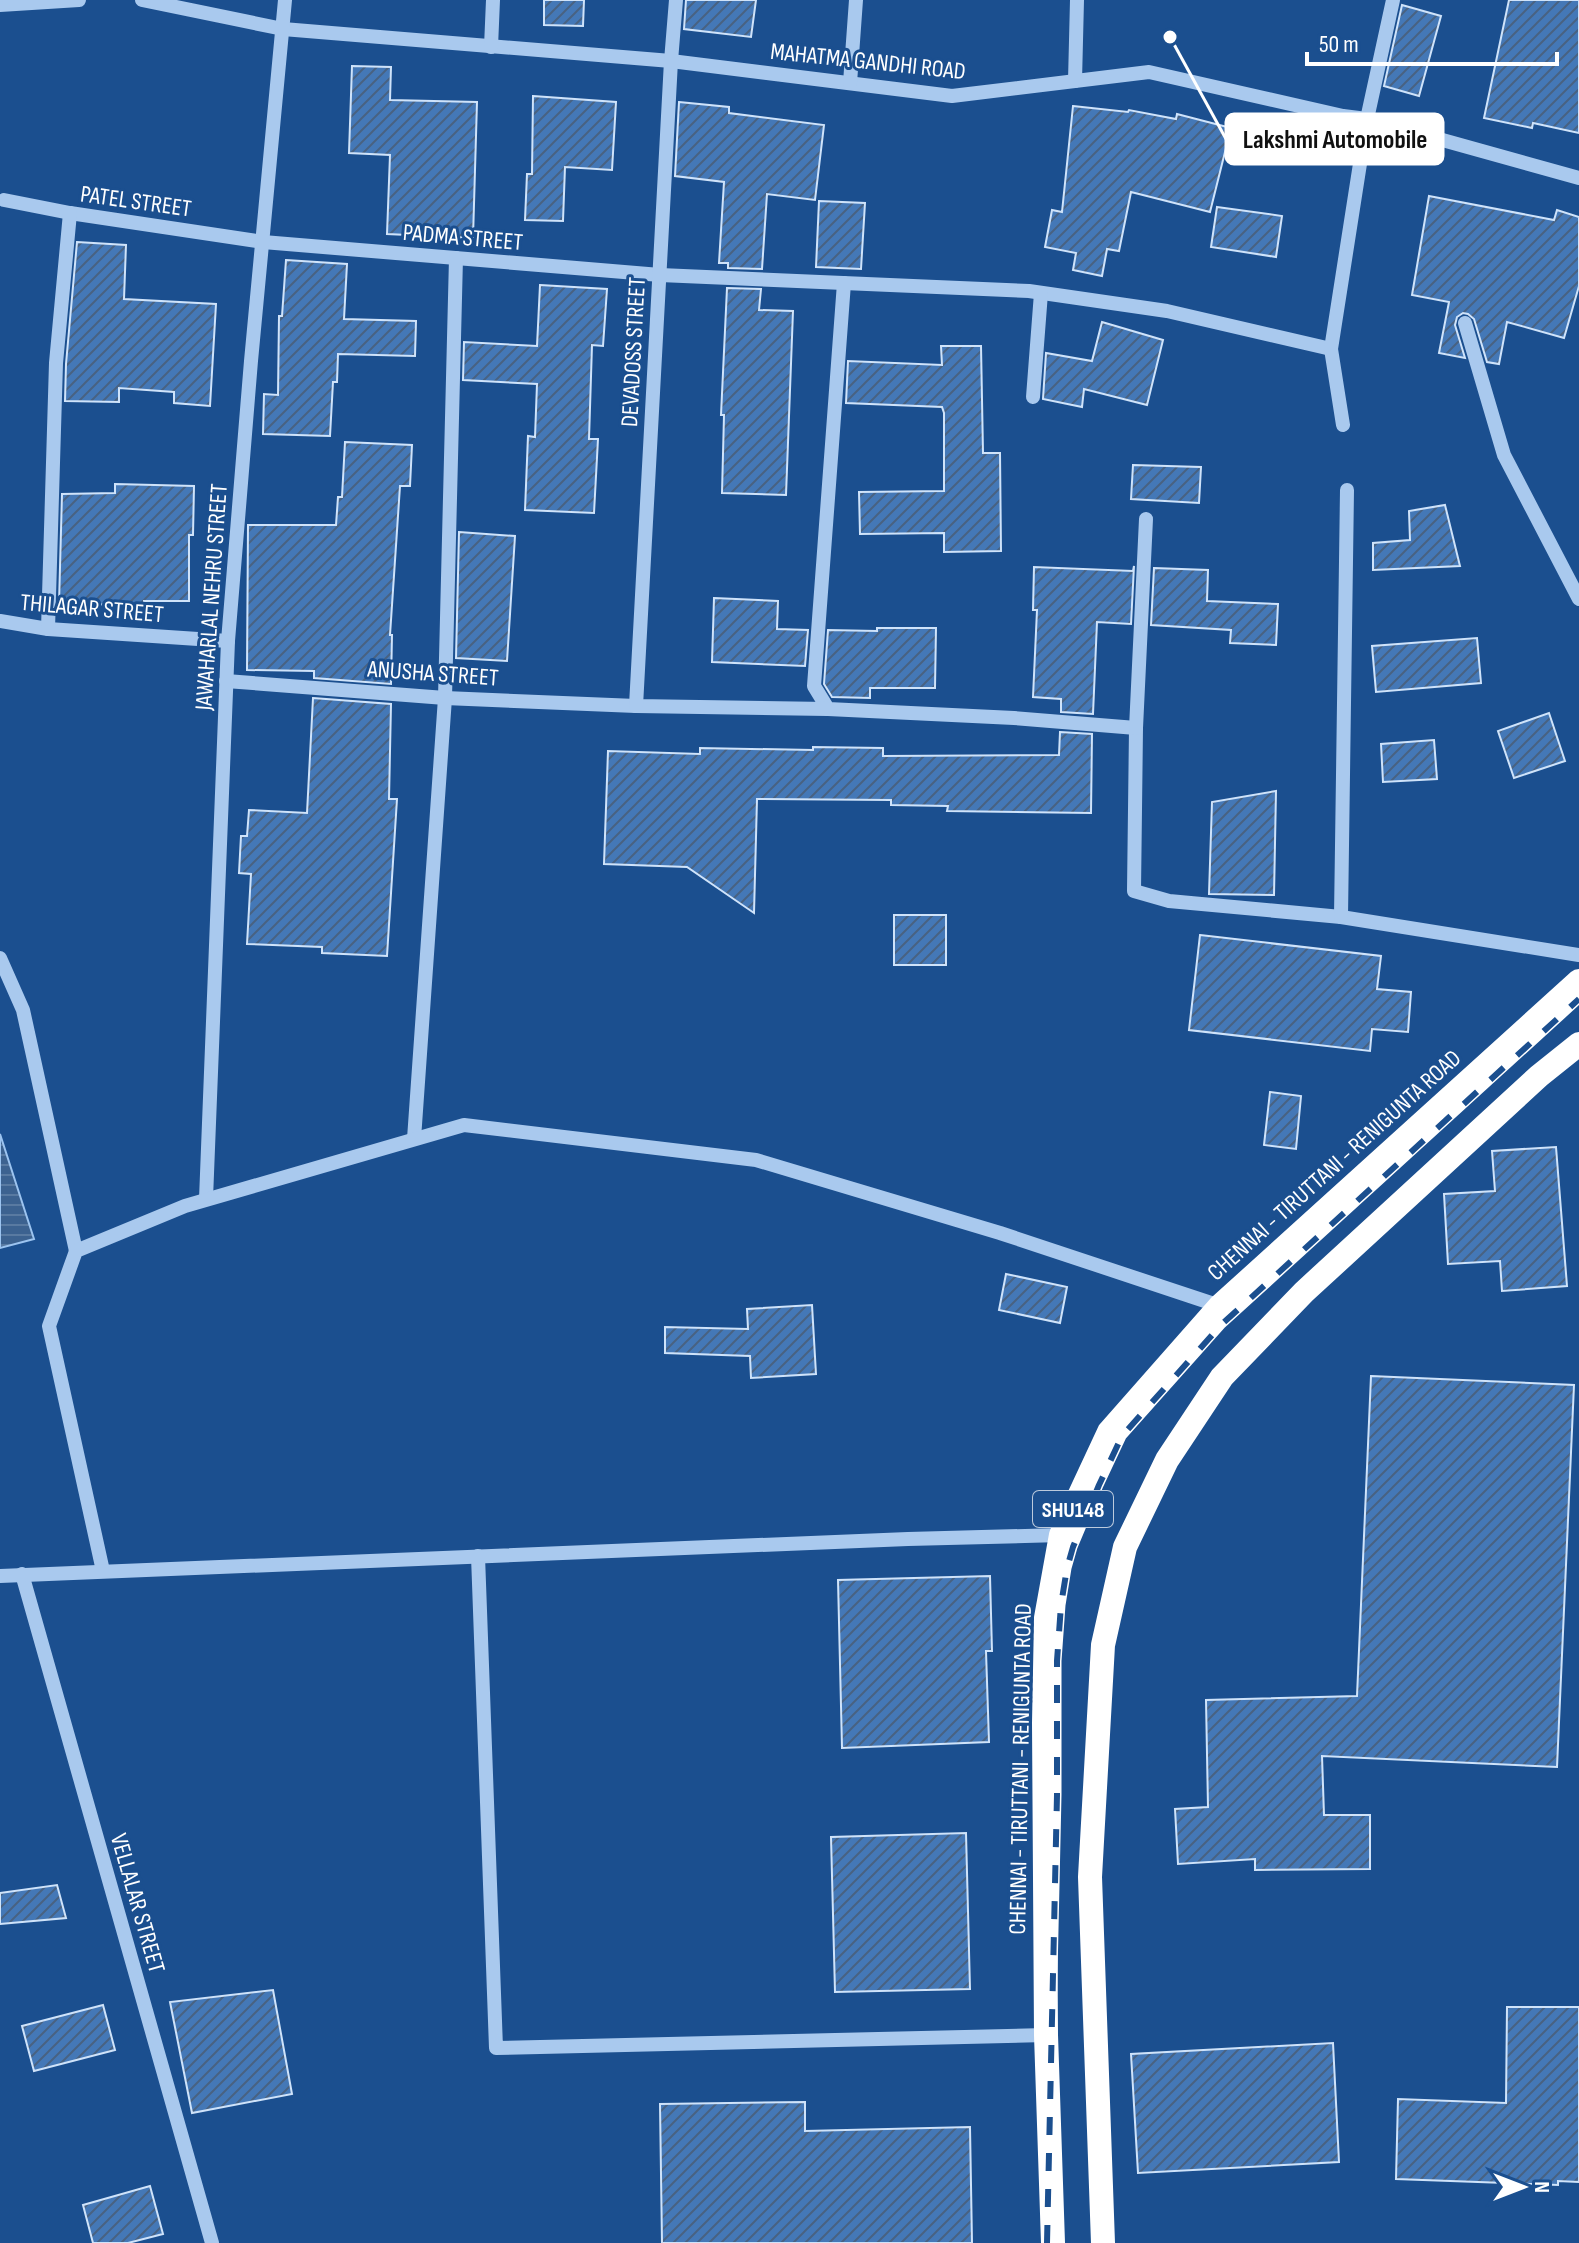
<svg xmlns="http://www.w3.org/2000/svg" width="1579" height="2243" font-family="'Sofia Sans Condensed',sans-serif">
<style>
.water{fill:url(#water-rules);stroke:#9cc4f0;stroke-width:2}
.building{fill:url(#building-hatch);stroke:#cfe3fa;stroke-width:2}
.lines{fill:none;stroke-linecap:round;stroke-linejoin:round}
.minor{stroke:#a9c9ee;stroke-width:14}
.highway{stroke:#fff;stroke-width:24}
.rail-casing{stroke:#fff;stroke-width:9}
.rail{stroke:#1b4f8f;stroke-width:6;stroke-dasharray:18;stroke-linecap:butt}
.labels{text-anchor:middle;stroke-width:6;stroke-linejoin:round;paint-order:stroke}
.shield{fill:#1b4f8f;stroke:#bbcadd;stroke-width:2}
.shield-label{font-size:22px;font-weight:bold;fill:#fff}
.street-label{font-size:24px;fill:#fff;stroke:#1b4f8f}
.leader{fill:none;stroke:#fff;stroke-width:3}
.callout-dot{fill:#fff;stroke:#1b4f8f;stroke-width:3}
.callout{fill:#fff;stroke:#fff;stroke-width:3}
.callout-label{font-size:26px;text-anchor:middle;font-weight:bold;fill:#111}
</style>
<defs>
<pattern id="water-rules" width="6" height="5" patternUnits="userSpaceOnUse" patternTransform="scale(2)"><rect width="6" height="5" fill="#3c6290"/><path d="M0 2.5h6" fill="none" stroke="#597aa1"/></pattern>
<pattern id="building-hatch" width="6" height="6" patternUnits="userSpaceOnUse" patternTransform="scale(2)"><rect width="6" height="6" fill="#4478b7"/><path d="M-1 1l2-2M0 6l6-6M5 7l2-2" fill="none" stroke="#486282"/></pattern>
</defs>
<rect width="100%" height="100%" fill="#1b4f8f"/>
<!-- water -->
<polygon class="water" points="0,1134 34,1239 0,1248"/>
<!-- building -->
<g class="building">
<polygon points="544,0 584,0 583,26 544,25"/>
<polygon points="686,0 756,0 751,37 684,29"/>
<polygon points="1509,0 1579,0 1579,133 1533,123 1532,128 1484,118"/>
<polygon points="1402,5 1441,16 1419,96 1384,86"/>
<polygon points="352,66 391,67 390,100 477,102 473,238 387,234 390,155 349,153"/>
<polygon points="533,96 616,102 612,170 565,167 563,221 525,220 527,174 532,174"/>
<polygon points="679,102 729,107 729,113 824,125 815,200 767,194 762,269 728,268 728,263 719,263 724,182 675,176"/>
<polygon points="1073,106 1128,112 1129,110 1176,119 1177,114 1231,128 1210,212 1131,192 1119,251 1107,249 1102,276 1073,270 1076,253 1045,247 1052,210 1062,212"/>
<polygon points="1429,196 1554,220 1557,210 1579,217 1579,286 1564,338 1507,322 1499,364 1487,362 1474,319 1468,314 1463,313 1457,317 1455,325 1465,358 1439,353 1449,302 1412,295"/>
<polygon points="819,201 865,203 861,269 816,267"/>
<polygon points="1217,207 1282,216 1276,257 1211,247"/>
<polygon points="77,242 126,245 124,299 216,304 210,406 174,403 174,392 119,388 119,402 65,401 66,364"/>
<polygon points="286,260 347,264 344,319 416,321 415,356 338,354 337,382 333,382 330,436 263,434 264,394 278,395 279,316 282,316"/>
<polygon points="540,285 607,289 603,346 592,345 589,439 598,439 594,513 525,510 528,436 535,437 537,384 463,380 464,342 537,346"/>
<polygon points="727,288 761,289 759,310 793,311 786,495 722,493 724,415 721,415"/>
<polygon points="1102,322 1163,340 1147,405 1084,389 1082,407 1043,399 1046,353 1092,361"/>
<polygon points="941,346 981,346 983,453 1000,453 1001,551 944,552 944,533 860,534 859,492 944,491 944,413 942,407 846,403 848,361 942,365"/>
<polygon points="345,442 412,445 410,486 400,486 390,635 392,635 391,684 314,678 314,671 247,670 248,525 336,525 338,497 342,497"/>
<polygon points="1133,465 1201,467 1199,503 1131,499"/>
<polygon points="115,484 194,486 193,535 189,535 189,601 144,601 144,605 59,604 62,494 115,493"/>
<polygon points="1445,505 1460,566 1373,570 1373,543 1410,540 1409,511"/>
<polygon points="459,532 515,536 507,661 456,658"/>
<polygon points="1134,566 1131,624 1097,622 1093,714 1061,712 1061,699 1033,697 1037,610 1033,610 1034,567 1133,571"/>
<polygon points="1154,568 1208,570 1207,601 1278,604 1276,645 1230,643 1231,630 1151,625"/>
<polygon points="714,598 778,601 777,629 808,630 805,666 712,662"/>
<polygon points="877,628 936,628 935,688 870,688 870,698 832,697 824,684 828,630 877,631"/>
<polygon points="1477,638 1481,683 1376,692 1372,646"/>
<polygon points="313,698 391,704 389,799 397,799 387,956 322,953 322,947 247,944 251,874 239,873 241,836 247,836 249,810 307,813"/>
<polygon points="1549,713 1565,761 1514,778 1498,731"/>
<polygon points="1060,732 1092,734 1091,813 947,811 948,806 891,805 891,800 757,799 754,913 687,867 604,864 608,751 700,754 700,748 813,750 813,747 883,748 883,756 1059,755"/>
<polygon points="1434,740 1437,779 1383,782 1381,744"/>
<polygon points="1276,791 1274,895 1209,894 1212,802"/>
<rect x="894" y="915" width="52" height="50"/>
<polygon points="1200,935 1381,956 1377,989 1411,992 1408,1032 1372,1029 1370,1051 1189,1030"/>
<polygon points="1270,1092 1301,1096 1296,1149 1264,1145"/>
<polygon points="1556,1147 1567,1286 1502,1291 1500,1261 1448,1264 1444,1194 1495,1191 1492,1151"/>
<polygon points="1006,1274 1067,1287 1060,1323 999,1310"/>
<polygon points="812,1305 816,1374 751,1378 750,1356 665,1353 665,1327 748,1329 747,1309"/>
<polygon points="1371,1376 1574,1385 1557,1767 1322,1756 1324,1815 1370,1815 1370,1869 1255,1870 1255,1859 1178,1864 1175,1809 1208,1807 1206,1700 1357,1696"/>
<polygon points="990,1576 992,1651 986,1651 989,1742 842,1748 838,1580"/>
<polygon points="966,1833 970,1989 835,1992 831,1837"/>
<polygon points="57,1885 66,1918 0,1924 0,1893"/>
<polygon points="273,1990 292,2094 192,2113 170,2002"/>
<polygon points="103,2005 115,2050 34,2071 22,2026"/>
<polygon points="1507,2007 1579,2007 1579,2182 1558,2181 1558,2185 1396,2179 1398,2099 1506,2103"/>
<polygon points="1333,2043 1339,2162 1138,2173 1131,2054"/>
<polygon points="805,2102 805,2131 970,2127 972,2243 662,2243 660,2104"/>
<polygon points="150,2186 163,2234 128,2243 93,2243 83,2205"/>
</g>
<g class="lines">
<!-- minor -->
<g class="minor">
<polyline points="142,0 283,29 671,61 952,96 1149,72 1343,116 1367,119 1579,178"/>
<polyline points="0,5 79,0"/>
<polyline points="491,47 493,0"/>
<polyline points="1075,81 1077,0"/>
<polyline points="850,83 856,0"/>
<polyline points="4,200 70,213 263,242 660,275 1029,291 1167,311 1331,349"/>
<polyline points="844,283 814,686 828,709 1014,718 1136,728 1134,891 1169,901 1341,917 1579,955"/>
<polyline points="1465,323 1504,455 1579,599"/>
<polyline points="1033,397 1041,293"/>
<polyline points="1343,425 1331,349 1367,119 1393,0"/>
<polyline points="0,621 48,629 228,641"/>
<polyline points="48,629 56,363 70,213"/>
<polyline points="226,681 445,698 636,706 828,709"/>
<polyline points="636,706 671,61 676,0"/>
<polyline points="1136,728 1146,519"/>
<polyline points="1341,917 1347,490"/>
<polyline points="0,958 23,1010 76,1251"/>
<polyline points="414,1139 445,698 456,258"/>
<polyline points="206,1199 228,641 251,361 285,0"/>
<polyline points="478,1556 496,2048 1046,2035"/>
<polyline points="103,1571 49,1326 76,1251 185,1206 464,1125 756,1160 1000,1233 1220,1306"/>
<polyline points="22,1574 212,2243"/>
<polyline points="0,1576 908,1539 1061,1535"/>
</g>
<!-- highway -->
<g class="highway">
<polyline points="1053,2243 1046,2035 1044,1723 1046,1618 1061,1535 1109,1432 1220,1306 1579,981"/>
<polyline points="1103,2243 1090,1877 1103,1645 1125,1547 1167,1460 1222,1377 1304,1292 1539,1076 1579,1044"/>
</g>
<defs>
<polyline id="rail" points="1047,2243 1057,1795 1057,1661 1061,1605 1067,1568 1073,1547 1099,1485 1122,1436 1221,1325 1579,999"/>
</defs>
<!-- rail casing -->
<use href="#rail" class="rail-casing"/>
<!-- rail -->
<use href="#rail" class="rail"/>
</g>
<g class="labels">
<!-- shield labels -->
<rect class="shield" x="1033" y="1491" width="80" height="36" rx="6"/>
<g class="shield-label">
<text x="1073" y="1517">SHU148</text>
</g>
<!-- street labels -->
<g class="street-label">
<text transform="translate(868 61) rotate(6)" y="8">MAHATMA GANDHI ROAD</text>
<text transform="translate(136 201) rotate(8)" y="8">PATEL STREET</text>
<text transform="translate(463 237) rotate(5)" y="8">PADMA STREET</text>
<text transform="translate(633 352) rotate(-87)" y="8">DEVADOSS STREET</text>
<text transform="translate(211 597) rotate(-86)" y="8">JAWAHARLAL NEHRU STREET</text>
<text transform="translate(92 608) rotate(5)" y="8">THILAGAR STREET</text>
<text transform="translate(433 673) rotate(4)" y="8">ANUSHA STREET</text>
<text transform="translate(1334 1165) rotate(-42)" y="8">CHENNAI - TIRUTTANI - RENIGUNTA ROAD</text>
<text transform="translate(1020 1769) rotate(-89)" y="8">CHENNAI - TIRUTTANI - RENIGUNTA ROAD</text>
<text transform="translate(138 1903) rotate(74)" y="8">VELLALAR STREET</text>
</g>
</g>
<!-- callouts -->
<path class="leader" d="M1170 37L1226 139"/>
<circle class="callout-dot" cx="1170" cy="37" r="8"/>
<rect class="callout" x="1226" y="114" width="217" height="50" rx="8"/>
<g class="callout-label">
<text x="1335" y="148">Lakshmi Automobile</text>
</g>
<!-- north arrow -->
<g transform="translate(1523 2187) rotate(90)" stroke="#1b4f8f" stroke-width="6" paint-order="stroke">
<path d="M0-6L14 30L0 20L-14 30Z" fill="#ffffff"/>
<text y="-12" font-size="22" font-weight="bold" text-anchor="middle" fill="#ffffff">N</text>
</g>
<!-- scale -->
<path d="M1307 52v12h250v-12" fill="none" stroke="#ffffff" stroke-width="4"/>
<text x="1319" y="52" font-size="24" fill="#ffffff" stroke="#1b4f8f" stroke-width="6" paint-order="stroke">50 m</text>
</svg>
